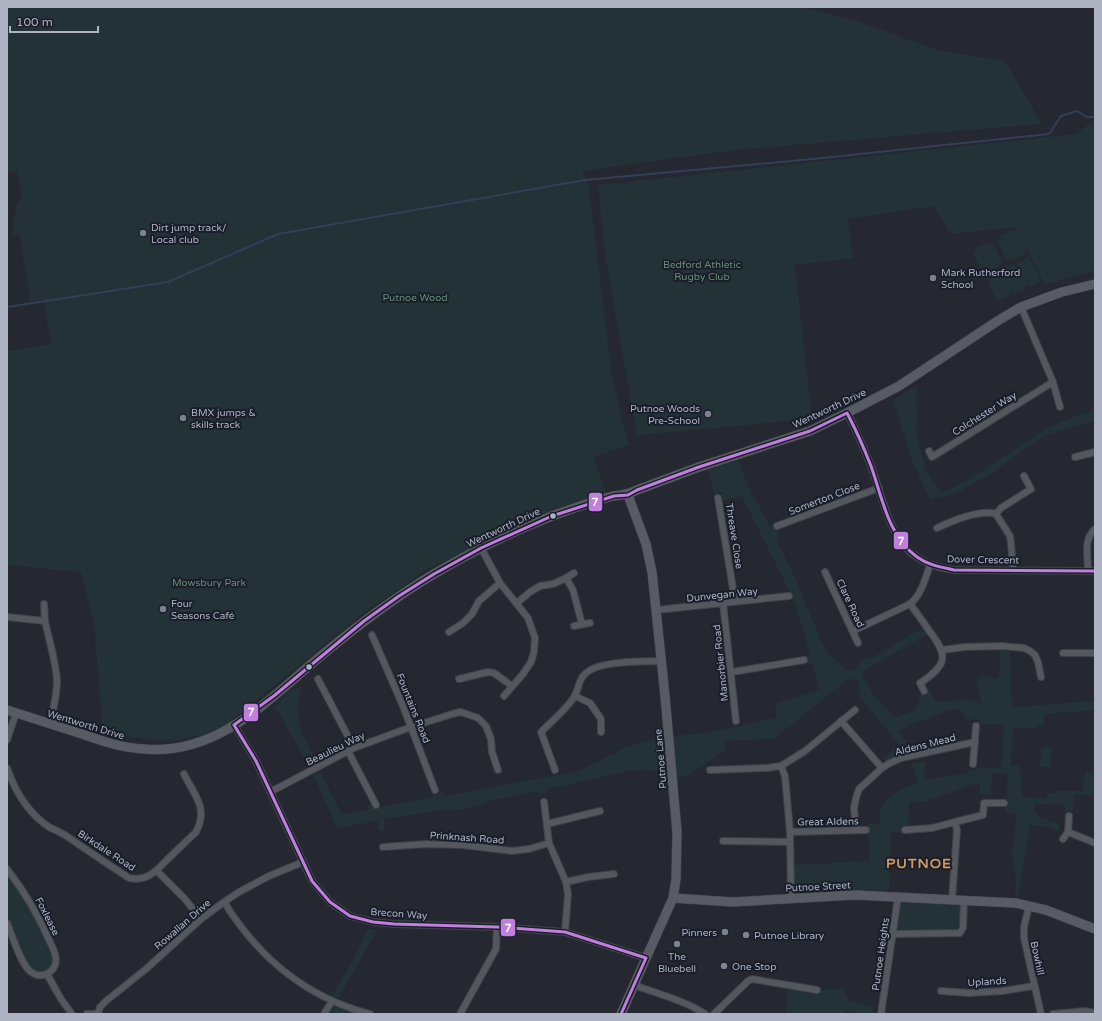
<svg xmlns="http://www.w3.org/2000/svg" width="1102" height="1021" font-family="'Varela Round',sans-serif">
<style>
.green{fill:#233236}
.lines{fill:none;stroke-linecap:round;stroke-linejoin:round}
.stream{stroke:#333e58;stroke-width:2}
.street-casing{stroke:#404349;stroke-width:8}
.secondary-casing{stroke:#404349;stroke-width:10}
.street{stroke:#54575e;stroke-width:6}
.secondary{stroke:#585b63;stroke-width:9}
.bus-1-casing{stroke:#191e2a;stroke-width:6}
.bus-1{stroke:#c07fdc;stroke-width:3}
.poi-dot{fill:#7d8290;stroke:#191e2a;stroke-width:1.5}
.bus-dot{fill:#adb3c3;stroke:#191e2a;stroke-width:1.5}
.labels{text-anchor:middle;stroke-width:4;stroke-linejoin:round;paint-order:stroke}
.poi-label{font-size:10px;fill:#adb3c3;stroke:#191e2a;text-anchor:start}
.park-label{font-size:10px;fill:#669174;stroke:#191e2a}
.street-label{font-size:10px;fill:#adb3c3;stroke:#191e2a}
.district-label{font-size:14px;font-weight:bold;letter-spacing:1px;fill:#ce995d;stroke:#191e2a}
.line-badge{stroke:#191e2a;stroke-width:1.5}
.badge-label{font-size:11px;text-anchor:middle;font-weight:bold;fill:#fff}
</style>
<rect width="100%" height="100%" fill="#252830"/>
<!-- green -->
<g class="green">
<polygon points="7,7 801,7 857,21 941,51 1005,61 1042,124 735,150 582,171 589,186 611,370 623,424 629,445 594,457 606,492 555,509 426,570 358,617 230,722 203,735 180,740 157,741 103,732 94,624 81,572 7,565 7,351 51,344 44,300 30,302 20,234 12,235 16,206 22,196 17,172 7,173"/>
<polygon points="1090,123 1095,123 1095,270 1045,285 1021,237 1027,250 1023,252 1024,255 1012,261 1010,258 1006,260 997,241 1001,239 1000,236 1012,230 1013,233 1018,231 1016,227 950,234 934,206 848,219 853,258 795,265 812,419 637,435 605,255 598,185 1076,134"/>
<polygon points="987,243 989,245 993,243 1002,262 998,264 999,267 987,273 986,270 982,272 973,253 977,251 975,248"/>
<polygon points="1029,257 1041,281 1029,287 1028,284 1025,286 1026,288 1014,294 1012,292 1009,293 1010,296 998,301 997,299 996,299 987,277 999,271 1000,274 1003,273 1002,270 1014,264 1015,267 1018,266 1017,263"/>
<polygon points="914,387 917,387 916,408 919,420 915,425 922,456 926,465 923,468 942,493 966,481 1051,426 1095,409 1095,420 1085,424 1046,435 1019,453 994,472 957,493 939,498 937,496 930,500 912,460 893,400"/>
<path d="M738,459L753,498H755L769,526L774,524L780,537L776,540L790,566L825,650L845,669L852,670L861,663L860,661L866,657L868,660L923,628L927,635L868,668L862,674L872,693L895,718L916,710L921,692L929,689L935,701L973,700L981,704C982,694 976,689 976,680L980,676H987L998,679L1000,666L999,650L1010,652L1012,707L1095,701V710L1044,714V725H1036V728H1013L1011,766H1020V774H1022V797L1047,798V793H1056V791H1082L1086,770L1095,775V798L1087,795H1074L1073,811H1065V805L1035,804L1033,810L1040,817L1060,824L1059,831L1044,826L1030,825L1018,898L1015,897L1016,877L1012,852L1014,839L1016,814L1005,813L1008,775L1001,773L992,775L991,795L980,794V782L927,801L909,803L908,833L891,832L889,890L793,893L792,865L869,861L868,824L880,823C880,819 879,814 880,810C884,798 906,786 918,783L911,764L925,761L924,780L969,773V769L977,770L978,767L1001,768L1004,726L997,724H980V720L967,719L957,708L909,725L899,732L911,747L915,746L916,751L900,755L885,761L883,758L899,745L860,697L858,681L855,679L847,680L775,738L772,739L725,741V750L688,776L677,777L673,736L706,733L776,718V704L819,690L812,663H808L806,656L810,655L795,602H793L790,592L742,496L723,500L722,492L714,494L708,469Z"/>
<path d="M301,687C292,720 302,732 316,761L308,765L278,711L273,708L291,690Z"/>
<polygon points="662,738 663,770 629,771 547,789 546,794 539,794 537,791 494,800 468,809 436,811 384,819 385,830 379,830 378,821 337,828 313,775 320,771 342,814 369,809 367,806 370,804 373,807 379,805 380,807 433,797 433,795 443,792 445,796 579,771 626,747"/>
<polygon points="1052,747 1050,767 1040,767 1041,748"/>
<path d="M7,872L30,906L54,957C53,967 49,969 41,973L31,969L7,918Z"/>
<polygon points="901,901 961,904 960,927 956,931 897,930"/>
<polygon points="368,929 377,930 339,998 332,995 351,964"/>
<polygon points="788,989 814,994 825,989 843,989 848,1000 875,1008 873,1014 859,1014 846,1010 845,1014 785,1014"/>
<polygon points="340,1007 360,1014 328,1014 332,1009"/>
</g>
<g class="lines">
<!-- stream -->
<polyline class="stream" points="7,307 168,282 278,234 585,180 813,159 1049,134 1061,116 1077,111 1087,117 1095,117"/>
<defs>
<g id="street">
<polyline points="1053,382 1060,407"/>
<path d="M847,413C856,430 864,448 871,466C889,515 892,563 954,570L1095,571"/>
<polyline points="929,451 932,457 1053,382 1021,307"/>
<polyline points="1075,457 1095,452"/>
<polyline points="718,498 735,601"/>
<polyline points="996,514 1001,508 1031,489 1024,476"/>
<polyline points="777,526 879,488"/>
<path d="M937,528C952,521 980,509 996,514L1010,536L1011,543L1013,570"/>
<polyline points="481,548 500,583 528,618 535,638 534,652 531,662 523,674 504,696"/>
<path d="M1088,571C1088,557 1083,539 1095,529"/>
<polyline points="825,572 858,643"/>
<polyline points="566,578 574,573"/>
<polyline points="517,603 530,592 540,586 553,584 566,578 573,590 582,624"/>
<polyline points="723,603 736,721"/>
<polyline points="44,604 45,621"/>
<path d="M910,604C916,612 922,620 928,629C948,655 949,664 920,683L924,691"/>
<polyline points="656,610 789,596"/>
<path d="M7,617L45,621C49,640 56,662 57,681C57,695 53,710 50,725"/>
<polyline points="574,626 590,623"/>
<path d="M853,631L910,604C922,594 925,579 930,565"/>
<polyline points="449,632 463,623 472,614 479,601 500,583"/>
<polyline points="372,635 403,706 435,790"/>
<polyline points="942,650 965,647 1001,646 1024,648 1030,651 1035,655 1038,662 1041,677"/>
<polyline points="1063,653 1095,653"/>
<polyline points="732,672 804,660"/>
<polyline points="318,679 354,748"/>
<polyline points="459,679 488,672 494,673 512,686"/>
<polyline points="575,696 590,703 601,719 601,732"/>
<polyline points="841,721 882,768"/>
<polyline points="234,725 256,761 312,881 330,902 350,916 373,922 394,924 497,927 565,932 646,958"/>
<polyline points="7,740 16,713"/>
<polyline points="348,751 376,805"/>
<polyline points="973,764 976,726"/>
<polyline points="781,766 785,776 790,832 791,898"/>
<path d="M7,768C15,791 28,813 49,827C55,830 62,833 68,837C88,851 108,864 129,878C150,882 158,868 171,856C179,848 188,840 196,832C209,808 194,795 184,774"/>
<path d="M555,770L541,732C550,723 571,705 575,695C579,689 578,681 584,675C597,660 641,662 662,661"/>
<polyline points="710,770 767,768 781,766 805,751 855,710"/>
<polyline points="270,792 354,748 411,727 452,714 461,712 478,718 486,726 491,739 492,752 498,770"/>
<polyline points="544,802 549,843 566,882 568,894 565,932"/>
<polyline points="955,822 983,815 984,803 1004,803"/>
<polyline points="547,824 600,811"/>
<polyline points="856,830 854,808 856,798 859,789 882,768 890,763 901,758 975,742"/>
<polyline points="905,830 932,828 955,822 957,830 952,900"/>
<polyline points="790,832 866,830"/>
<polyline points="1068,832 1095,843"/>
<polyline points="1063,839 1068,832 1069,816"/>
<polyline points="723,841 790,842"/>
<polyline points="383,847 426,844 463,845 512,851 529,849 549,843"/>
<path d="M7,869C24,891 38,914 49,940C52,946 56,953 56,960C56,972 41,980 31,972C21,965 12,935 7,923"/>
<polyline points="157,871 185,899 201,919"/>
<polyline points="566,882 588,877 614,874"/>
<path d="M224,902C259,958 305,997 370,1014"/>
<polyline points="1029,906 1024,927 1024,938 1041,1014"/>
<polyline points="893,934 960,933 963,928 964,901"/>
<polyline points="47,974 61,999 72,1014"/>
<path d="M634,985C658,994 684,1000 705,1014"/>
<polyline points="941,991 969,993 1002,991 1034,986"/>
<polyline points="87,1014 98,1014"/>
<polyline points="98,1014 100,1007 106,1001 146,969 201,919 224,902 239,892 269,876 303,862"/>
<polyline points="324,1014 332,1001"/>
<polyline points="460,1014 496,949 497,927"/>
<polyline points="714,1014 748,981 752,979 817,990"/>
<polyline points="881,1014 898,897"/>
<polyline points="1053,1014 1085,1011 1095,1013"/>
</g>
<g id="secondary">
<path d="M7,710C32,718 57,726 82,734C102,741 122,748 144,749C221,756 272,695 327,651C361,623 395,597 434,574C471,552 511,532 552,516C571,509 594,501 613,496C624,494 626,496 637,490L699,467L810,431L847,413L899,386L999,320L1021,307L1062,292L1095,284"/>
<polyline points="673,898 733,902 855,895 1015,903 1046,910 1095,929"/>
<polyline points="621,1014 673,898 676,879 677,832 665,696 652,572 646,544 628,495"/>
</g>
</defs>
<!-- street casing -->
<use href="#street" class="street-casing"/>
<!-- secondary casing -->
<use href="#secondary" class="secondary-casing"/>
<!-- street -->
<use href="#street" class="street"/>
<!-- secondary -->
<use href="#secondary" class="secondary"/>
<defs>
<path id="bus-1" d="M621,1014L646,958L565,932L497,927L394,924L373,922L350,916L330,902L312,881L256,761L234,725L275,695L364,621L399,596L434,574L481,548L552,516L614,496L628,495L637,490L699,467L810,431L847,413C856,430 864,448 871,466C882,497 888,536 917,557C928,565 941,567 954,570L1095,571"/>
</defs>
<!-- bus-1 casing -->
<use href="#bus-1" class="bus-1-casing"/>
<!-- bus-1 -->
<use href="#bus-1" class="bus-1"/>
</g>
<!-- markers -->
<g class="poi-dot">
<circle cx="143" cy="233" r="4"/>
<circle cx="933" cy="278" r="4"/>
<circle cx="708" cy="414" r="4"/>
<circle cx="183" cy="418" r="4"/>
<circle cx="163" cy="609" r="4"/>
<circle cx="725" cy="932" r="4"/>
<circle cx="746" cy="935" r="4"/>
<circle cx="677" cy="944" r="4"/>
<circle cx="724" cy="966" r="4"/>
</g>
<g class="bus-dot">
<circle cx="553" cy="516" r="3.5"/>
<circle cx="309" cy="667" r="3.5"/>
</g>
<g class="labels">
<!-- poi labels -->
<g class="poi-label">
<text x="151" y="231">Dirt jump track/<tspan x="151" dy="12">Local club</tspan></text>
<text x="941" y="276">Mark Rutherford<tspan x="941" dy="12">School</tspan></text>
<text x="700" y="412" text-anchor="end">Putnoe Woods<tspan x="700" dy="12">Pre-School</tspan></text>
<text x="191" y="416">BMX jumps &amp;<tspan x="191" dy="12">skills track</tspan></text>
<text x="171" y="607">Four<tspan x="171" dy="12">Seasons Café</tspan></text>
<text x="717" y="936" text-anchor="end">Pinners</text>
<text x="754" y="939">Putnoe Library</text>
<text x="677" y="960" text-anchor="middle">The<tspan x="677" dy="12">Bluebell</tspan></text>
<text x="732" y="970">One Stop</text>
</g>
<!-- park labels -->
<g class="park-label">
<text x="702" y="268">Bedford Athletic<tspan x="702" dy="12">Rugby Club</tspan></text>
<text x="415" y="301">Putnoe Wood</text>
<text x="209" y="586">Mowsbury Park</text>
</g>
<!-- street labels -->
<g class="street-label">
<text transform="translate(829 408) rotate(-25)" y="4">Wentworth Drive</text>
<text transform="translate(984 413) rotate(-32)" y="4">Colchester Way</text>
<text transform="translate(824 498) rotate(-21)" y="4">Somerton Close</text>
<text transform="translate(503 527) rotate(-25)" y="4">Wentworth Drive</text>
<text transform="translate(735 536) rotate(81)" y="4">Threave Close</text>
<text transform="translate(983 559) rotate(1)" y="4">Dover Crescent</text>
<text transform="translate(722 594) rotate(-6)" y="4">Dunvegan Way</text>
<text transform="translate(851 603) rotate(65)" y="4">Clare Road</text>
<text transform="translate(720 663) rotate(-96)" y="4">Manorbier Road</text>
<text transform="translate(414 708) rotate(68)" y="4">Fountains Road</text>
<text transform="translate(86 724) rotate(17)" y="4">Wentworth Drive</text>
<text transform="translate(925 744) rotate(-14)" y="4">Aldens Mead</text>
<text transform="translate(335 748) rotate(-26)" y="4">Beaulieu Way</text>
<text transform="translate(660 759) rotate(-95)" y="4">Putnoe Lane</text>
<text transform="translate(828 821) rotate(-1)" y="4">Great Aldens</text>
<text transform="translate(467 837) rotate(4)" y="4">Prinknash Road</text>
<text transform="translate(107 850) rotate(33)" y="4">Birkdale Road</text>
<text transform="translate(818 886) rotate(-3)" y="4">Putnoe Street</text>
<text transform="translate(399 913) rotate(4)" y="4">Brecon Way</text>
<text transform="translate(48 916) rotate(63)" y="4">Foxlease</text>
<text transform="translate(182 924) rotate(-41)" y="4">Rowallan Drive</text>
<text transform="translate(880 954) rotate(-82)" y="4">Putnoe Heights</text>
<text transform="translate(1038 958) rotate(78)" y="4">Bowhill</text>
<text transform="translate(987 981) rotate(-4)" y="4">Uplands</text>
</g>
<!-- district labels -->
<g class="district-label">
<text x="919" y="868">PUTNOE</text>
</g>
</g>
<g class="line-badge">
<rect x="588" y="492" width="15" height="20" rx="4" fill="#c07fdc"/>
<rect x="893" y="531" width="16" height="19" rx="4" fill="#c07fdc"/>
<rect x="243" y="703" width="16" height="19" rx="4" fill="#c07fdc"/>
<rect x="500" y="918" width="16" height="19" rx="4" fill="#c07fdc"/>
</g>
<g class="badge-label">
<text x="595" y="506">7</text>
<text x="901" y="545">7</text>
<text x="251" y="716">7</text>
<text x="508" y="932">7</text>
</g>
<!-- border -->
<rect width="1102" height="1021" fill="none" stroke="#adb3c3" stroke-width="16"/>
<!-- scale -->
<path d="M10 26v6h88v-6" fill="none" stroke="#adb3c3" stroke-width="2"/>
<text x="16" y="26" font-size="12" fill="#adb3c3" stroke="#191e2a" stroke-width="3" paint-order="stroke">100 m</text>
</svg>
